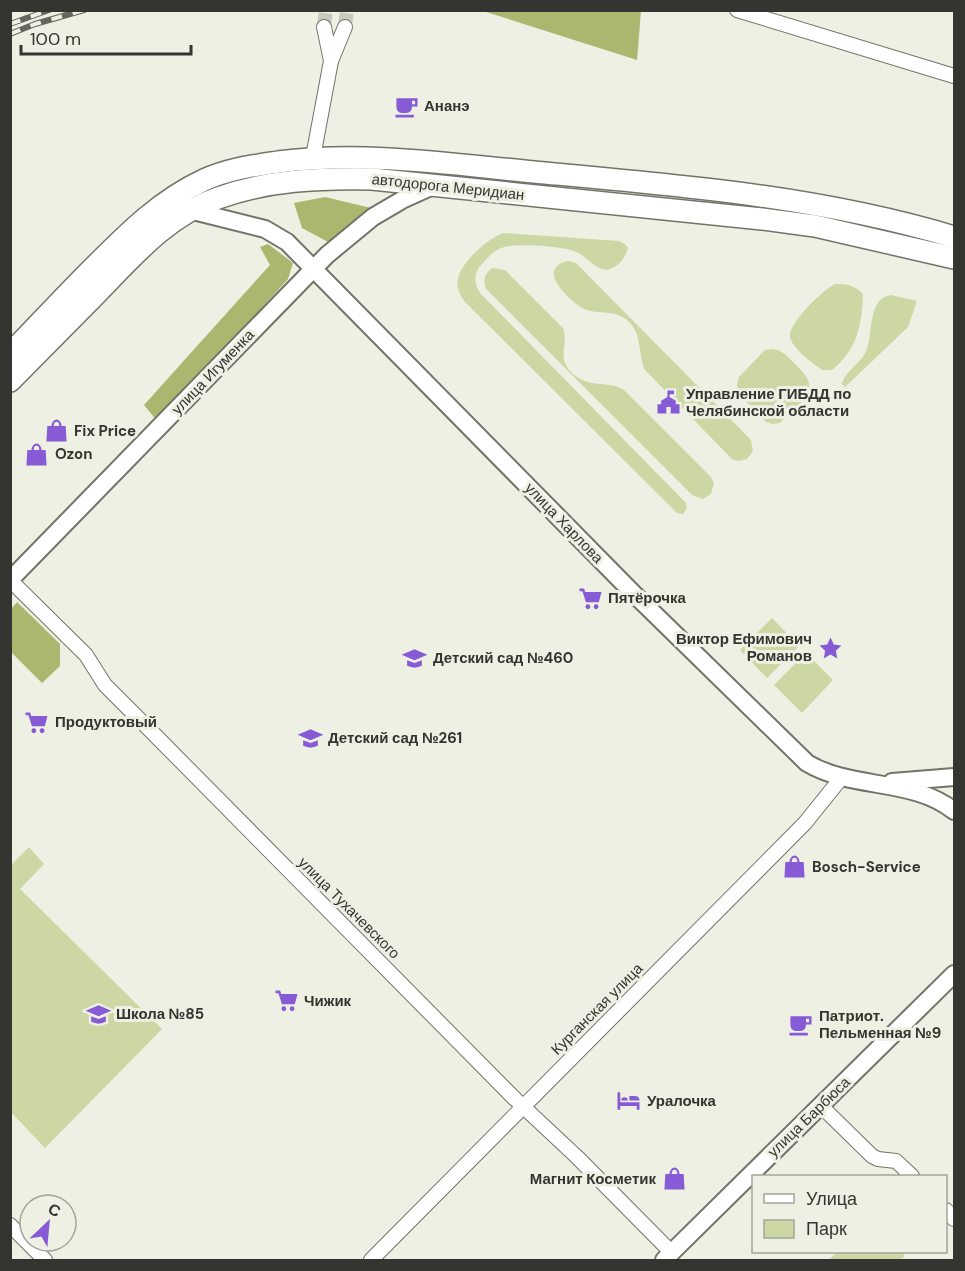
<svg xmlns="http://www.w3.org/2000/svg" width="965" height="1271" font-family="'DM Sans',sans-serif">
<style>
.green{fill:#cdd7a4}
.forest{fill:#abb76f}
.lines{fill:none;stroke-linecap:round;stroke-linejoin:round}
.minor-tunnel{stroke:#c8cbbe;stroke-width:14;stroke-dasharray:14 7;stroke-linecap:butt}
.minor-casing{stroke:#717468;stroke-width:16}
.tertiary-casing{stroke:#717468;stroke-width:20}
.primary-casing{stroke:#717468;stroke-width:24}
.minor{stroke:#fff;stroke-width:14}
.tertiary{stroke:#fff;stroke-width:16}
.primary{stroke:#fff;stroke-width:21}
.rail-casing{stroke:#65675f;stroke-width:6}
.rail{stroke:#edf0e2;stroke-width:4;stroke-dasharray:11;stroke-linecap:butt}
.labels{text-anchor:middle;stroke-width:6;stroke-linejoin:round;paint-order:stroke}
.poi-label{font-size:15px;font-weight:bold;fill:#343530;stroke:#edf0e2;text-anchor:start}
.street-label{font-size:15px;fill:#343530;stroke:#edf0e2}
</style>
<rect width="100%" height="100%" fill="#edf0e2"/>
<!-- green -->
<g class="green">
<path d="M504,233L619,241L625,244L628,248C625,259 618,267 607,270C594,269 588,257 576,252C564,246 511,242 499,249C492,252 487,259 482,264C473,273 474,283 480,293L686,503L687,508L683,514L677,513L465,302C460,295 456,288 458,279C460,263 489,237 504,233Z"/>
<path d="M569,261L576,263L751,440L753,451L747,459L738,461L732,459L645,370C638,355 642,335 630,323C617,309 603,315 587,310C576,307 550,282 554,271C557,264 562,262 569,261Z"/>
<path d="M492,268L505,270L563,328C568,340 560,353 566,365C581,391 606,379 624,390L711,477L714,483L711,494L703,499L692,495L486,289C483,279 484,275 492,268Z"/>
<path d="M835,284C847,284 855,285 863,294C862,325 857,350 832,370H823C814,365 791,347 790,337C788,323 823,290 835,284Z"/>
<path d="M891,295L917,301L908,327L845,387L842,384C846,370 862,363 867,349C873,332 868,298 891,295Z"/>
<path d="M773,349C783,350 789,358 796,365C825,392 801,401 780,423L773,424L766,422L738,393L737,385L739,377L765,350Z"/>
<polygon points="772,618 799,646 767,678 740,650"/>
<polygon points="806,653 833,680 802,713 774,685"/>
<polygon points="29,847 44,864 20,889 162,1029 45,1148 11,1112 11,865"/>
<polygon points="838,1252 904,1252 904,1257 900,1260 828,1260"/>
</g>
<!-- forest -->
<g class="forest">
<polygon points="483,11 641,11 637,60"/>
<polygon points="325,197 371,208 366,216 330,243 302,228 294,203"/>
<polygon points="268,244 293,263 288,279 158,422 144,405 270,265 260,247"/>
<polygon points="17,602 60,644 60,666 42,683 11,652 11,609"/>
</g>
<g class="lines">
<!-- minor-tunnel -->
<g class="minor-tunnel">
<polyline points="324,27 326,10"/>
<polyline points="345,27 347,10"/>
</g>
<defs>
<g id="minor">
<polyline points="737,10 954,76"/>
<polyline points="324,27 331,61"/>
<polyline points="313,157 331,61 345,27"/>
<polyline points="10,580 86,655 105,685 143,723 515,1099 577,1157 672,1253"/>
<polyline points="821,1106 872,1156 878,1159 896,1161 912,1176"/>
<polyline points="946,1210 954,1219"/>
<polyline points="10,1225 45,1260"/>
<polyline points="371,1260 805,823 842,777"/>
</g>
<g id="tertiary">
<path d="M189,210L265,229L287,242L634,594L807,763C852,790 913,778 954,811"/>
<polyline points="10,580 327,255 373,217 402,200 433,186"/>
<polyline points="892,782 954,777"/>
<polyline points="664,1260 954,974"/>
</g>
<g id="primary">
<path d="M10,354C39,324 67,294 96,265C129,232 161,200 204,180C228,169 252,166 278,162C364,151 449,164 534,172C676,185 818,196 954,237"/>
<path d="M10,381C39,352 68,322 97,293C133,256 168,215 218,198C268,180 319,178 372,179L762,219L815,226L954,258"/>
</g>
</defs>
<!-- minor casing -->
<use href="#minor" class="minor-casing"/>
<!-- tertiary casing -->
<use href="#tertiary" class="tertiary-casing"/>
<!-- primary casing -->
<use href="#primary" class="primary-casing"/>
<!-- minor -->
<use href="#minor" class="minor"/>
<!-- tertiary -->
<use href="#tertiary" class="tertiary"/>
<!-- primary -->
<use href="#primary" class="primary"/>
<defs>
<g id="rail">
<polyline points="10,24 49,10"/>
<polyline points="10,34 35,24 84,10"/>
</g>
</defs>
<!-- rail casing -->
<use href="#rail" class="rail-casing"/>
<!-- rail -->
<use href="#rail" class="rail"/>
</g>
<!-- icons -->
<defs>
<symbol id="cafe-bare" viewBox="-9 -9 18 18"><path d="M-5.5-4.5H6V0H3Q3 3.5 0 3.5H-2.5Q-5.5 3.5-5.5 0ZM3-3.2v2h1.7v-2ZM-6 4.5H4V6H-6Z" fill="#865bd5" stroke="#edf0e2" stroke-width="2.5" paint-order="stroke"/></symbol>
<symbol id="civic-bare" viewBox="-9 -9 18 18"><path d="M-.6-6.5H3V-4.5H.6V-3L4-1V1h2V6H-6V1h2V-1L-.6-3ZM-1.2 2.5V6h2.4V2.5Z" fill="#865bd5" stroke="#edf0e2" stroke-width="2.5" paint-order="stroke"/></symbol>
<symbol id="shop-bare" viewBox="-9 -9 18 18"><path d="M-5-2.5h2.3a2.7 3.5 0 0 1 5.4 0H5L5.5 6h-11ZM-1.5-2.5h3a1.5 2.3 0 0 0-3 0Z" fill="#865bd5" stroke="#edf0e2" stroke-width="2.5" paint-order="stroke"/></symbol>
<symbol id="supermarket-bare" viewBox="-9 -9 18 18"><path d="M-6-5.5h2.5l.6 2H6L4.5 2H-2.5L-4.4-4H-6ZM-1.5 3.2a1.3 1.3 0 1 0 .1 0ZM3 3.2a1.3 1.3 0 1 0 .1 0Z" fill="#865bd5" stroke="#edf0e2" stroke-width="2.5" paint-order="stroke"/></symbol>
<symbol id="sight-bare" viewBox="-9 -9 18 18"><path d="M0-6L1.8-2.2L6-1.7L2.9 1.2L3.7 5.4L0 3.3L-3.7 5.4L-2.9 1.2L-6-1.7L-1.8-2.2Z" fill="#865bd5" stroke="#edf0e2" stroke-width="2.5" paint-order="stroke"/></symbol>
<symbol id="school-bare" viewBox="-9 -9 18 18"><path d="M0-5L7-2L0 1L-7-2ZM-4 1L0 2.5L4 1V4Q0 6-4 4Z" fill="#865bd5" stroke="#edf0e2" stroke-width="2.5" paint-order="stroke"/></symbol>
<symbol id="hotel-bare" viewBox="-9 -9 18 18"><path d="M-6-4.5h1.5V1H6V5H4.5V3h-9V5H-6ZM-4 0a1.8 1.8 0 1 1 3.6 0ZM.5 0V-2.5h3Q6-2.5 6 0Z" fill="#865bd5" stroke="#edf0e2" stroke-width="2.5" paint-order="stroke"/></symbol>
</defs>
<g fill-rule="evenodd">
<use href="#cafe-bare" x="390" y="90" width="33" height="33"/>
<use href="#civic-bare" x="652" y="386" width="33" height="33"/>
<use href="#shop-bare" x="40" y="414" width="33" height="33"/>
<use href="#shop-bare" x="20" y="438" width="33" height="33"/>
<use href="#supermarket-bare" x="574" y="582" width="33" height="33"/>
<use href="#sight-bare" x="814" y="632" width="33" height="33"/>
<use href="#school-bare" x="398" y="642" width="33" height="33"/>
<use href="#supermarket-bare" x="20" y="706" width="33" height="33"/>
<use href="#school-bare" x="294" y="722" width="33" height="33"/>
<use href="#shop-bare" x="778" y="850" width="33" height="33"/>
<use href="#supermarket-bare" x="270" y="984" width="33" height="33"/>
<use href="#school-bare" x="82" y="998" width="33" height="33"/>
<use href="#cafe-bare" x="784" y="1008" width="33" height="33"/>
<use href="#hotel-bare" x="612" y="1084" width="33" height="33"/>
<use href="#shop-bare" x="658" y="1162" width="33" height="33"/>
</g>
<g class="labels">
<!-- poi labels -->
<g class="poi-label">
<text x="424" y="111">Ананэ</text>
<text x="686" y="399">Управление ГИБДД по<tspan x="686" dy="17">Челябинской области</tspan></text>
<text x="74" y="436">Fix Price</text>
<text x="55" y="459">Ozon</text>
<text x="608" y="603">Пятёрочка</text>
<text x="812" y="644" text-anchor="end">Виктор Ефимович<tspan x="812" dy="17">Романов</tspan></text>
<text x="433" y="663">Детский сад №460</text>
<text x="55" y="727">Продуктовый</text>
<text x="328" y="743">Детский сад №261</text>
<text x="812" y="872">Bosch-Service</text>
<text x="304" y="1006">Чижик</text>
<text x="116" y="1019">Школа №85</text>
<text x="819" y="1021">Патриот.<tspan x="819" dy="17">Пельменная №9</tspan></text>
<text x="647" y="1106">Уралочка</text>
<text x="656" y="1184" text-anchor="end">Магнит Косметик</text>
</g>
<!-- street labels -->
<g class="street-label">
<text transform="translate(448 187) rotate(6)" y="5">автодорога Меридиан</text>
<text transform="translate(213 372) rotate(-46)" y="5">улица Игуменка</text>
<text transform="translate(564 523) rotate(46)" y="5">улица Харлова</text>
<text transform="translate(349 908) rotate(45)" y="5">улица Тухачевского</text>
<text transform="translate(597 1009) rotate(-45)" y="5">Курганская улица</text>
<text transform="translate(809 1117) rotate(-44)" y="5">улица Барбюса</text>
</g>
</g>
<!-- border -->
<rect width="965" height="1271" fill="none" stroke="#343530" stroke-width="24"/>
<!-- legend -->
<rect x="752" y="1175" width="195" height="78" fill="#edf0e2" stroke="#a3a59b" stroke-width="1.5"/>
<rect x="764" y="1194" width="30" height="9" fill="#ffffff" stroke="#a3a59b" stroke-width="1.5"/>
<text x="806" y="1205" font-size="18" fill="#343530">Улица</text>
<rect x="764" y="1220" width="30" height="18" fill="#cdd7a4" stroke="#a3a59b" stroke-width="1.5"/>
<text x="806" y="1235" font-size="18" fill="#343530">Парк</text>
<!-- north arrow -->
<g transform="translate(48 1223) rotate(26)"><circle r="28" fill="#edf0e2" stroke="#a3a59b" stroke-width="1.5"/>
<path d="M0-4.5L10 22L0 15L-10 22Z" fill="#865bd5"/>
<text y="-9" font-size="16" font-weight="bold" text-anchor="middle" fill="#343530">С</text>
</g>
<!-- scale -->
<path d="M21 45v9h170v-9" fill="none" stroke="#343530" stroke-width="3"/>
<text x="30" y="45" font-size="18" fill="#343530" stroke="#edf0e2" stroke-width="4.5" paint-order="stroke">100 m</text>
</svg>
